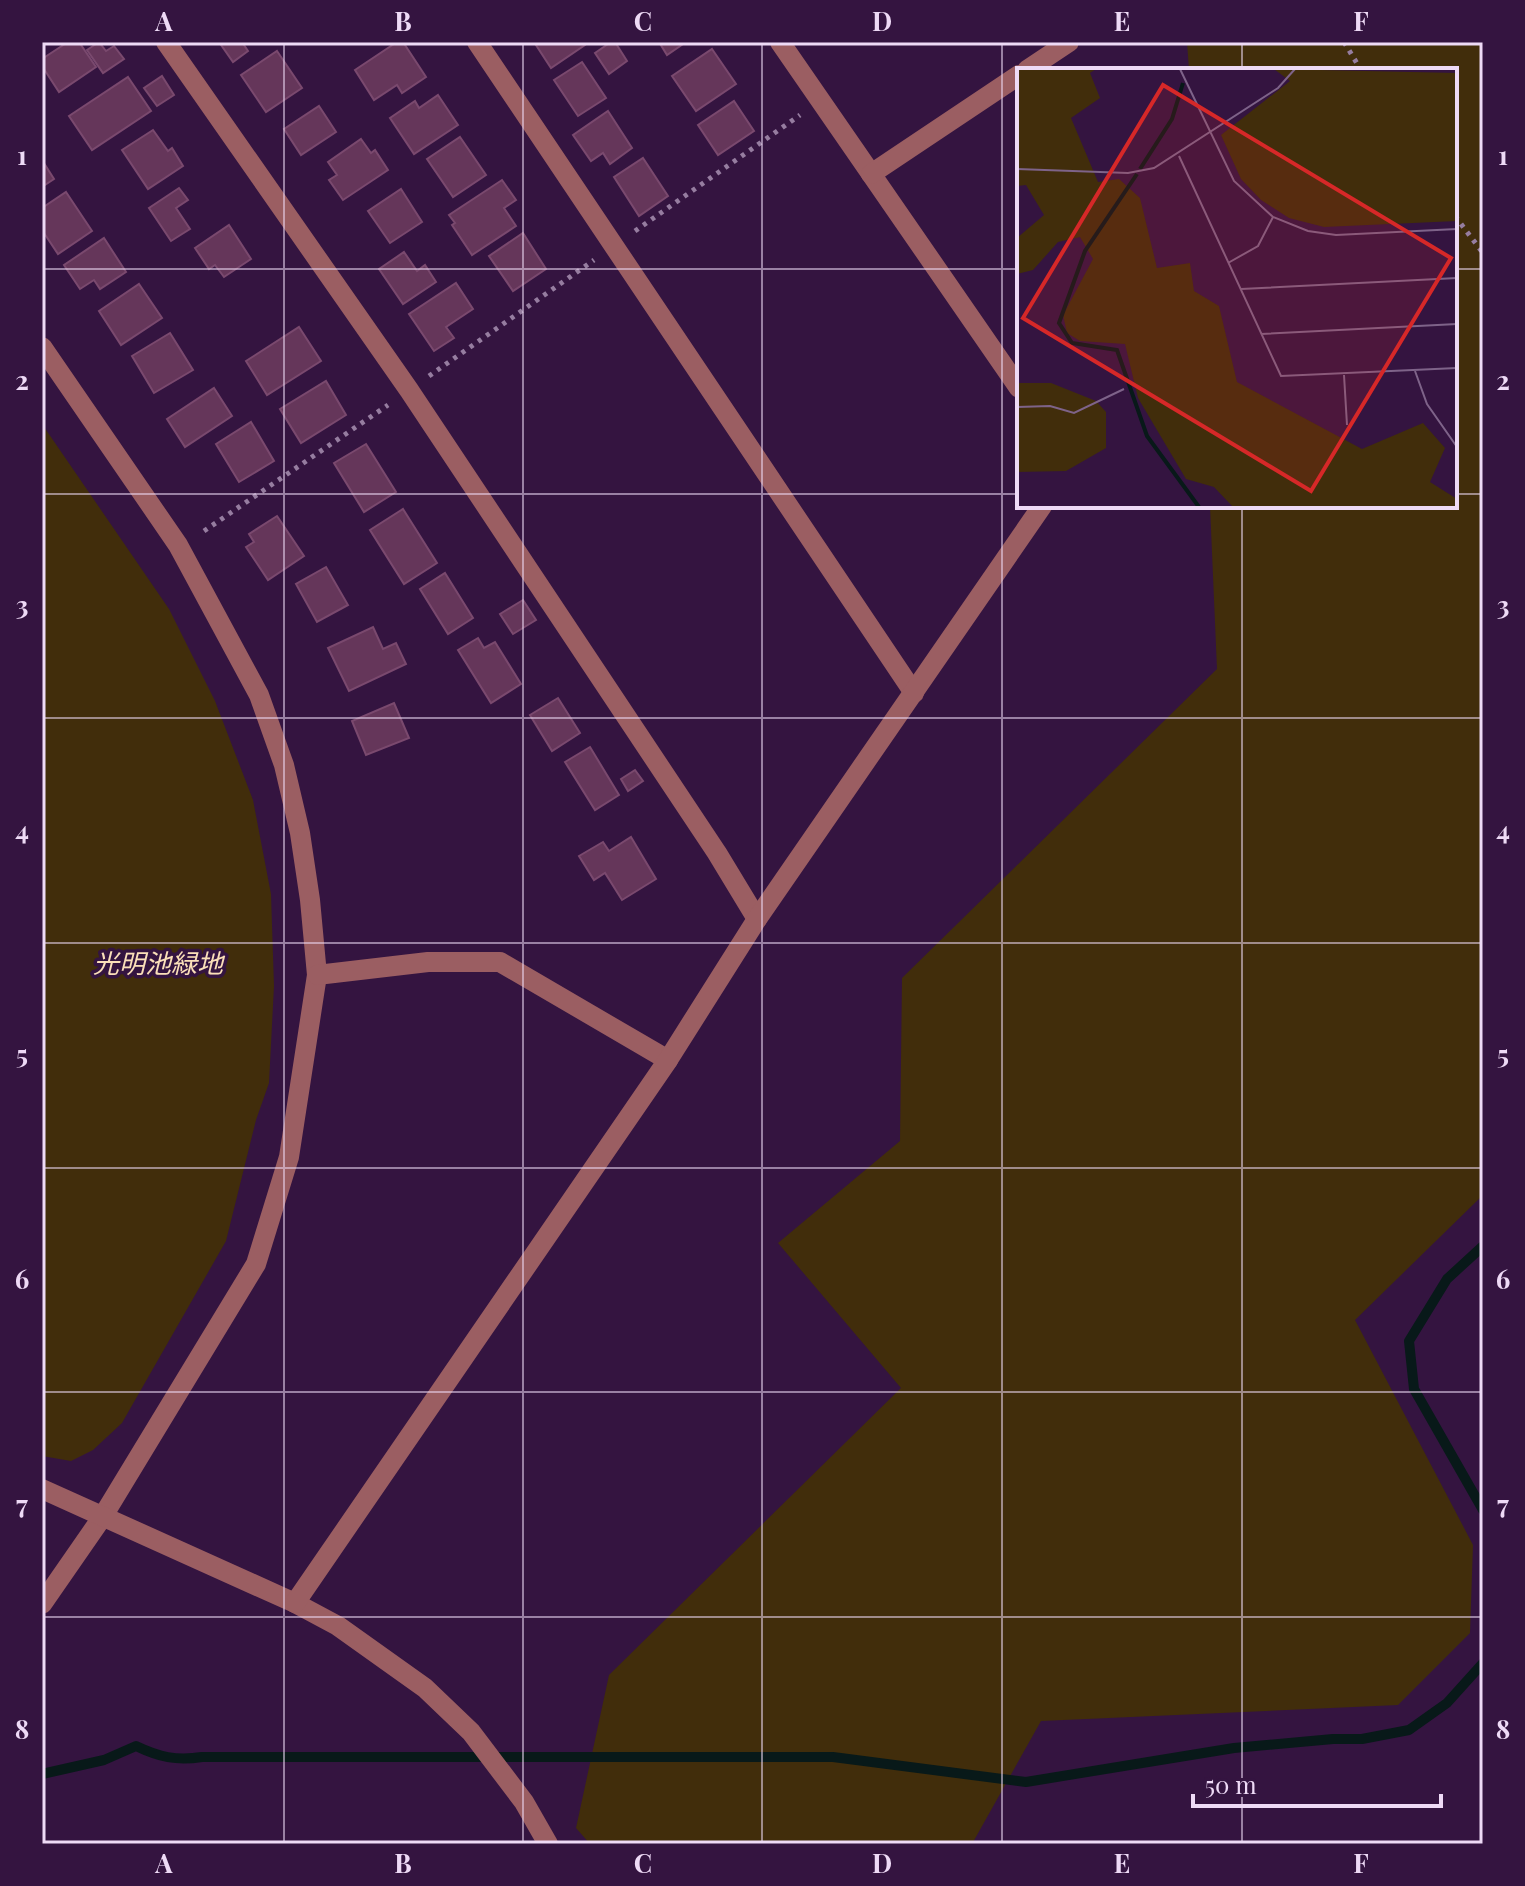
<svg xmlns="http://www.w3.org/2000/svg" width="1525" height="1886" font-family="'Playfair Display','Noto Sans JP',serif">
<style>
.green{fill:#412d0b}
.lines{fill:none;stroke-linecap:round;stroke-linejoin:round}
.stream{stroke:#081919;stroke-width:10}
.building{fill:#65365a;stroke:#7a496e;stroke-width:2}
.path{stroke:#967da0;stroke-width:5;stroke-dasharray:4 6;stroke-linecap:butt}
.minor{stroke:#9b5e62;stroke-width:20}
.grid{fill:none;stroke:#eedaf6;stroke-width:2;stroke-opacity:0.55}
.labels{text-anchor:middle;stroke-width:7;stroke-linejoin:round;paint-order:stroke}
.park-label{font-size:26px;font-style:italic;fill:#fbe0b9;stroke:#341440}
.inset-river{fill:none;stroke:#081919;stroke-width:4}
.inset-road{fill:none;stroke:#7e6389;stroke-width:2}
.view{fill:#d62828;fill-opacity:0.15;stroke:#d62828;stroke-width:4}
.inset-edge{fill:none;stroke:#eedaf6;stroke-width:4}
.neatline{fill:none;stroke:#eedaf6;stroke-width:3}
.grid-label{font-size:26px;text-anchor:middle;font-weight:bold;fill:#eedaf6}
</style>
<rect width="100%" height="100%" fill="#341440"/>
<!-- green -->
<g class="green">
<polygon points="1187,42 1483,42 1483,1195 1355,1320 1473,1545 1470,1633 1398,1705 1041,1721 972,1844 590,1844 576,1828 609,1675 901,1388 778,1243 900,1141 902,978 1217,669 1210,506 1455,506 1455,70 1189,70"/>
<polygon points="42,424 169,609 215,701 253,800 271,894 274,986 269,1083 256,1120 226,1241 122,1423 93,1450 71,1461 42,1456"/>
</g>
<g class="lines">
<!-- stream -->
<g class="stream">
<polyline points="1483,1246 1447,1279 1409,1341 1414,1389 1483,1510"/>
<path d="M42,1774L104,1760L136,1746C159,1757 176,1761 202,1757H833L1026,1782L1234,1748L1333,1739H1362L1409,1730L1447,1703L1483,1663"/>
</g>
</g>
<!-- building -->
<g class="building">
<polygon points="68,42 79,42 96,67 59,92 42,66 42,59"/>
<polygon points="99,42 106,51 114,46 124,59 103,73 87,50"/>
<polygon points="219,42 242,42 248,51 233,62"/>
<polygon points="397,42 403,42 426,77 402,93 397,85 374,100 355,70"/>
<polygon points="534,42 583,42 585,45 551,68"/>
<polygon points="611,42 615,42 627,61 609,74 595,53"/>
<polygon points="659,42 686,42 667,55"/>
<polygon points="712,49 736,84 696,111 672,76"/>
<polygon points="277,51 302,88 266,112 241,75"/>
<polygon points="582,62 606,98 578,116 554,80"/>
<polygon points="162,76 174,95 157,106 144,88"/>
<polygon points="128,77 151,111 92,150 69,116"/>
<polygon points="438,95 458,125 414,154 390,118 415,101 419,108"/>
<polygon points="734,101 754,131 718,155 698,125"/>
<polygon points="319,106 336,132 301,155 284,129"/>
<polygon points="608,111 632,148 610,164 603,153 591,161 573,135"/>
<polygon points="153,130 168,151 172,148 183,166 148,189 122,150"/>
<polygon points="460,137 486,175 453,197 427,159"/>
<polygon points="361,139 371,153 375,150 388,170 343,200 329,180 337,175 328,162"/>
<polygon points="643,158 668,196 639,216 614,177"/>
<polygon points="42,160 54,179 42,187"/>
<polygon points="502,180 516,200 504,208 516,226 472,255 452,225 455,223 449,215"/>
<polygon points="179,188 188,200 176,208 190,229 171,241 149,208"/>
<polygon points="401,189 422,222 390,243 368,211"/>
<polygon points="66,192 92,231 58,254 42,230 42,208"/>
<polygon points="229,225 251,259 224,277 215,265 209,269 195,248"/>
<polygon points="523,233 546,269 513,291 489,256"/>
<polygon points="104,238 126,272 100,289 94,280 80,289 64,265"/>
<polygon points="404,252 417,271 425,265 436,282 403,304 379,269"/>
<polygon points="456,283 473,309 446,327 454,338 434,351 409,314"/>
<polygon points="139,284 162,318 121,345 99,311"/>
<polygon points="299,327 321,361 267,395 246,361"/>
<polygon points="170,333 193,370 154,393 132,356"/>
<polygon points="326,381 346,415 301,443 280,409"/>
<polygon points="214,388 232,416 185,447 167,419"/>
<polygon points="251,422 274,461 239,482 216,444"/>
<polygon points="366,444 396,492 364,512 334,463"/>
<polygon points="403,509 437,563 404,584 370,530"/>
<polygon points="277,516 304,556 268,580 246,547 254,542 249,534"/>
<polygon points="326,567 348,605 317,622 296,584"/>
<polygon points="445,573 473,618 448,634 420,589"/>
<polygon points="523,600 536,620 513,634 500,614"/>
<polygon points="373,627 383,649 396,643 406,664 349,691 328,648"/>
<polygon points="478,638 484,648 495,642 521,684 491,703 458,650"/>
<polygon points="558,698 580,733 552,751 530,715"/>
<polygon points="394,703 409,738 366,755 352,721"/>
<polygon points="590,747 619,795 595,810 565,762"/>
<polygon points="635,770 643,781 628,791 621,779"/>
<polygon points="631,837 656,879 622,900 605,873 594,880 579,856 603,842 609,851"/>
</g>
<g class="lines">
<!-- path -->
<g class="path">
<polyline points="1344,42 1361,70"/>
<polyline points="1455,216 1483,253"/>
<polyline points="635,231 800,115"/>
<polyline points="429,376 594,260"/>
<polyline points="204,531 388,405"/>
</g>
<!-- minor -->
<g class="minor">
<polyline points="166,42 409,390 717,853 757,919"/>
<polyline points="477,42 914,693"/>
<polyline points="780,42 1019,388"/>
<polyline points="1027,70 1069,42"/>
<polyline points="871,174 1019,75"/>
<polyline points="42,347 178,545 259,695 284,765 300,833 310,900 317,975 289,1157 256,1264 103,1516 42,1604"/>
<polyline points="317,975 428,962 500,962 668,1060"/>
<polyline points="42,1489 295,1603 338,1626 425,1688 471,1732 524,1802 548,1844"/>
<polyline points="295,1603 668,1060 757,919 1042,506"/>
</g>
</g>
<!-- grid -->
<path class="grid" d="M284,42V1844M523,42V1844M762,42V1844M1002,42V1844M1242,42V70M42,269H1019M1455,269H1483M42,494H1019M1455,494H1483M1242,506V1844M42,718H1483M42,943H1483M42,1168H1483M42,1392H1483M42,1617H1483"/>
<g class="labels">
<!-- park labels -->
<g class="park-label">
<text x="158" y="973">光明池緑地</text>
</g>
</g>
<!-- overview -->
<g transform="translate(1017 68)">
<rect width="440" height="440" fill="#341440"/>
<path d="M0,1H79L73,5L83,30L54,50L81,114L102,111L123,130L140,200L173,195L177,223L202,238L220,314L345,381L406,355L428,380L413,414L440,431V439H216L197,419L169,411L121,330L108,276L63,273L50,265L46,247L76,191L63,169L41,174L16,202L0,206V170L27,147L9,117L0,118ZM257,1L440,5V153L307,159L272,150L244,132L224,111L204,67L273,13ZM0,315H34L79,333L89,344V380L49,403L0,404Z" fill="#412d0b"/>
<path class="inset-river" d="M123,101L155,51L166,15M120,106L68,183L42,255L55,275L100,282L130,368L182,439"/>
<path class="inset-road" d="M163,1L217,113L256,149L291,163L319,167L440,161M162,88L264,308L440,300M0,101L111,105L137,100L261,20L278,1M211,195L241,178L256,149M224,221L440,210M244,266L440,256M398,303L410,336L440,379M327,307L330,357M0,339L33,338L57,345L107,321"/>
<path class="view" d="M146,17L434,190L294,423L6,250Z"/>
<rect width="440" height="440" class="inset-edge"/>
</g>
<!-- border -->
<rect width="1525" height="1886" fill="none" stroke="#341440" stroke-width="88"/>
<!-- scale -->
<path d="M1193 1794v12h248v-12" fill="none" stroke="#eedaf6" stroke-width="4"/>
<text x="1205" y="1794" font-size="24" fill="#eedaf6" stroke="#341440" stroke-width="6" paint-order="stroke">50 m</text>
<rect x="44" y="44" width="1437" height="1798" class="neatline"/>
<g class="grid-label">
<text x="164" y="31">A</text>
<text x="403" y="31">B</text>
<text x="643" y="31">C</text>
<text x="882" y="31">D</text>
<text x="1122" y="31">E</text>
<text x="1361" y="31">F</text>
<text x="22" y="165">1</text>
<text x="1503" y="165">1</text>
<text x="22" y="390">2</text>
<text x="1503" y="390">2</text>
<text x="22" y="615">3</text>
<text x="1503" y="615">3</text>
<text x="22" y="840">4</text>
<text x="1503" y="840">4</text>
<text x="22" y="1064">5</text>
<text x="1503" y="1064">5</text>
<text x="22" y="1289">6</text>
<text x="1503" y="1289">6</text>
<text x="22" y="1514">7</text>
<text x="1503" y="1514">7</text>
<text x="22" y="1739">8</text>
<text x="1503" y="1739">8</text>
<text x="164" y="1873">A</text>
<text x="403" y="1873">B</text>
<text x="643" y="1873">C</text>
<text x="882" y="1873">D</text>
<text x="1122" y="1873">E</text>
<text x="1361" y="1873">F</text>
</g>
</svg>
